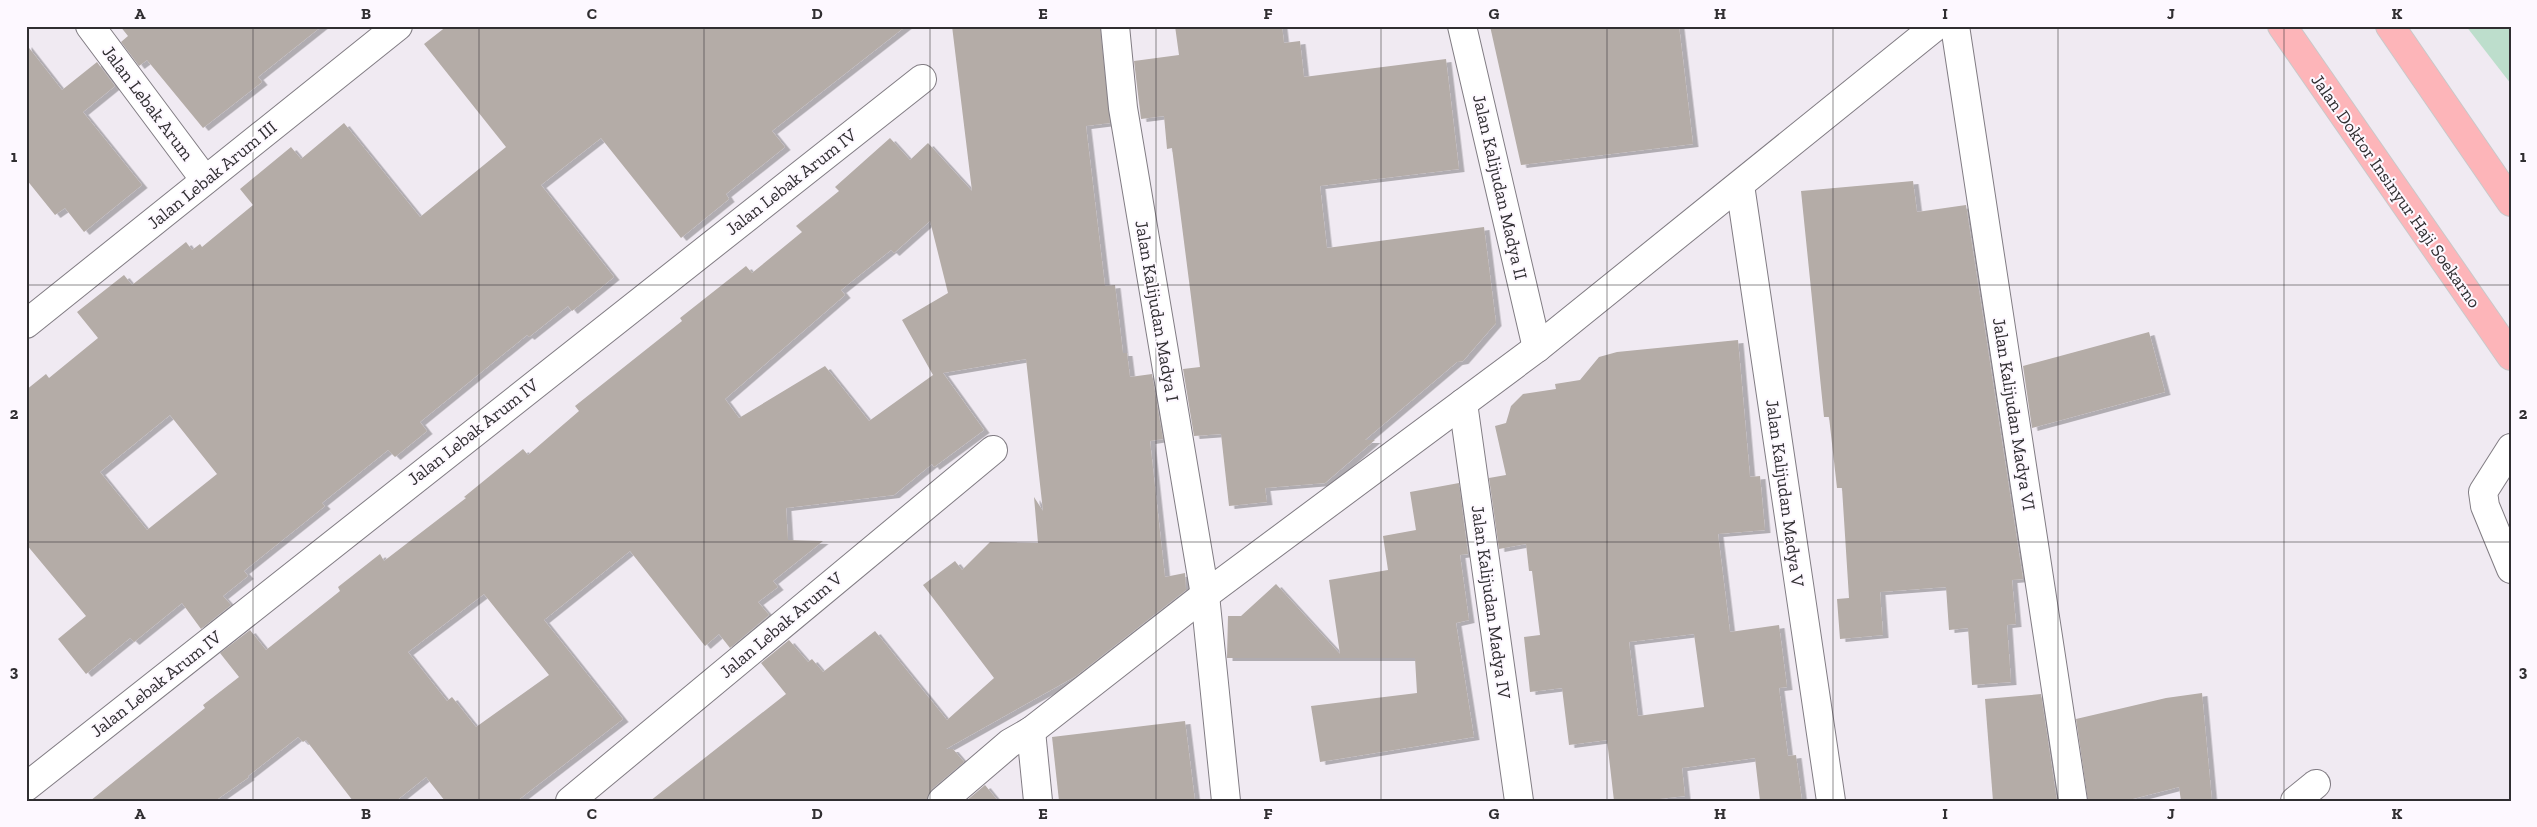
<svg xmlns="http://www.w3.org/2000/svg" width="2537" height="827" font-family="'Zilla Slab',serif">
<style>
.green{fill:#bddecc}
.building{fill:#b4aca7;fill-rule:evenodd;filter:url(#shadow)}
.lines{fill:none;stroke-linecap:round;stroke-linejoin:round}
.minor-casing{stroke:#817c83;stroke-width:30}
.major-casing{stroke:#c9c9c9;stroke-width:30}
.minor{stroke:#fff;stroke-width:28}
.major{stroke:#fdb5b9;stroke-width:28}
.grid{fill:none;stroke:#302e31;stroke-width:1;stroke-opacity:0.55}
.labels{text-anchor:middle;stroke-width:4;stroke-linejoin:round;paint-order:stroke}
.street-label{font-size:18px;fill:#302e31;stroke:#fdf8ff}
.neatline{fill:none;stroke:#302e31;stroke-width:2}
.grid-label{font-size:16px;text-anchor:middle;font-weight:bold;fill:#302e31}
</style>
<defs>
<filter id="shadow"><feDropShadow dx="5.5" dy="3" stdDeviation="0" flood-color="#0004"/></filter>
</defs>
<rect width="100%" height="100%" fill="#f0eaf2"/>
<!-- green -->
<polygon class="green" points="2466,26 2511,26 2511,84"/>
<!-- building -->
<g class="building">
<polygon points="120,26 322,26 258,77 262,82 203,128 147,60 139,66 121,42 128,36"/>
<path d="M447,26H906L772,131L785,147L726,194L729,199L681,238L601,138L541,185L614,277L572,311L568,306L529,337L527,335L420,422L427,431L395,457L388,450L322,503L325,506L244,571L248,576L223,596L231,605L201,629L182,603L134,642L130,638L86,674L58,639L86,616L26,544V390L46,374L49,378L98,338L77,312L124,275L132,285L186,242L192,250L200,244L202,247L253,205L240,189L291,147L301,159L344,123L420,217L506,147L424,44ZM170,415L217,474L147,530L100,472Z"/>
<path d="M952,26H1100L1110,123L1086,126L1105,286L1115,285L1123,353H1127L1130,377L1152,374L1163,439L1150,441L1165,577L1185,573L1186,590L1076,676L946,749H953L964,762L932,789L927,801H650L786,694L761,663L789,640L808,662L812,659L823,672L875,631L947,720L994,678L923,585L955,561L962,570L990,542L1038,543L1034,497L1043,511L1026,359L943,373L984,430L934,467L932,464L894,495L786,508L788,540L823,541L773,581L778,587L758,602L769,615L730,648L719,634L705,646L630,551L544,620L623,719L517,801H445L426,777L396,801H353L306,740L303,742L298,737L248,776L249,777L215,801H90L205,708L203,705L239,677L220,653L250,630L266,650L340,591L338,587L380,554L384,561L466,498L464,497L523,449L528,455L579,411L575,406L682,321L680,318L746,266L752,273L802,232L796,226L839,191L835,187L890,138L910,160L928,143L972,191ZM930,221L948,293L902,320L933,375L869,421L825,366L739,418L725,399L845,295L841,290L891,250L894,253ZM484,594L549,675L476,727L452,697L447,701L408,652Z"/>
<polygon points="1175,26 1282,26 1284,43 1300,41 1304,77 1446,59 1459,169 1320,186 1327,248 1484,227 1496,323 1463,361 1457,362 1365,440 1375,440 1325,483 1265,488 1267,502 1229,506 1221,434 1194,436 1183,369 1200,367 1172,148 1167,149 1164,116 1141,119 1134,61 1179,55"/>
<polygon points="1490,26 1679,26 1693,144 1521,165"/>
<polygon points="26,44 62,90 97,62 115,86 83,112 142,185 84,232 65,208 55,215 26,179"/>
<polygon points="1913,181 1917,212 1966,205 2023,579 2012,580 2016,624 2007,625 2011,682 1972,685 1968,628 1949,630 1946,587 1880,592 1883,635 1840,639 1837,599 1849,598 1842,488 1837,488 1829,417 1824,417 1801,191"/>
<polygon points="2149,332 2165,392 2032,428 2023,366"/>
<path d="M1738,340L1750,477L1760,476L1765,530L1718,534L1730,632L1779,625L1787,687L1779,688L1788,756L1796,755L1802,801H1760L1755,758L1682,768L1685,796L1642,801H1614L1607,740L1569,745L1562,688L1530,692L1524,637L1540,635L1532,571H1529L1526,544L1499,549L1489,478L1506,475L1495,426L1506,423L1511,406L1523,394L1556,389L1555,384L1580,380L1599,357L1617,352ZM1694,634L1704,707L1638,716L1629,642Z"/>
<polygon points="1459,483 1468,554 1460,555 1469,620 1456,623 1474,737 1320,762 1311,706 1417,693 1415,658 1227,658 1228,616 1241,616 1276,584 1340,654 1329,580 1388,570 1383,536 1416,530 1410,492"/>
<polygon points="2202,693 2212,801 2181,801 2179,787 2125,801 2088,801 2076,719 2166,698"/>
<polygon points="2041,694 2057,801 1993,801 1985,699"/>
<polygon points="1185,721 1195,801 1059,801 1052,737"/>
<polygon points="985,785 998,801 966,801"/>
</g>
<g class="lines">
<defs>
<g id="minor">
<polyline points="90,26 205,180"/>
<polyline points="1115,26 1123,108 1205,595 1226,801"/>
<polyline points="1462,26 1537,348"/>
<polyline points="1955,26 2073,801"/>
<polyline points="1740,185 1831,801"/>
<polyline points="26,324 398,26"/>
<polyline points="1463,403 1519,801"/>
<polyline points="2511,448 2483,492 2485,506 2511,569"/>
<polyline points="1031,731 1038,801"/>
<polyline points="26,787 922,79"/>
<polyline points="570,801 993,450"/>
<polyline points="942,801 1010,743 1031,731 1205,595 1537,348 1936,26"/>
<polyline points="2295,801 2316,784"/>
</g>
<g id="major">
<polyline points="2282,26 2511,356"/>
<polyline points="2390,26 2511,202"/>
</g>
</defs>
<!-- minor casing -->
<use href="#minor" class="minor-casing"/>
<!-- major casing -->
<use href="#major" class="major-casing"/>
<!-- minor -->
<use href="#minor" class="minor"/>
<!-- major -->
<use href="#major" class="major"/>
</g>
<!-- grid -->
<path class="grid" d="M253,26V801M479,26V801M704,26V801M930,26V801M1156,26V801M1381,26V801M1607,26V801M1833,26V801M2058,26V801M2284,26V801M26,285H2511M26,542H2511"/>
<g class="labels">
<!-- street labels -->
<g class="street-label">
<text transform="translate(148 103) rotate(53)" y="6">Jalan Lebak Arum</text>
<text transform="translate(212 175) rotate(-39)" y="6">Jalan Lebak Arum III</text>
<text transform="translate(791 182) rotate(-38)" y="6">Jalan Lebak Arum IV</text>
<text transform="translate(1500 187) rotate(77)" y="6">Jalan Kalijudan Madya II</text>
<text transform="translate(2396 191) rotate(55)" y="6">Jalan Doktor Insinyur Haji Soekarno</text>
<text transform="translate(1157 311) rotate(80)" y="6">Jalan Kalijudan Madya I</text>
<text transform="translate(2014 414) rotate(81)" y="6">Jalan Kalijudan Madya VI</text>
<text transform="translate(473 432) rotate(-38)" y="6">Jalan Lebak Arum IV</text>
<text transform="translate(1785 493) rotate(82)" y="6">Jalan Kalijudan Madya V</text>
<text transform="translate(1491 602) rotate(82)" y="6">Jalan Kalijudan Madya IV</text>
<text transform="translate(781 625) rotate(-40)" y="6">Jalan Lebak Arum V</text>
<text transform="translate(156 684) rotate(-38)" y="6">Jalan Lebak Arum IV</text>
</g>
</g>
<!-- border -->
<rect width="2537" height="827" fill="none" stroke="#fdf8ff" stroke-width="55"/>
<rect x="28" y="28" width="2482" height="772" class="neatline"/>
<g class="grid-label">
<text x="140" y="19">A</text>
<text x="366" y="19">B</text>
<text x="592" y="19">C</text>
<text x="817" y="19">D</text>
<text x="1043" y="19">E</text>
<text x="1268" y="19">F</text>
<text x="1494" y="19">G</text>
<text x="1720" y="19">H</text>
<text x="1945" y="19">I</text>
<text x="2171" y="19">J</text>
<text x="2397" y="19">K</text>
<text x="14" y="162">1</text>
<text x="2523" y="162">1</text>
<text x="14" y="419">2</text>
<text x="2523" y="419">2</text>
<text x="14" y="677">3</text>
<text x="2523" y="677">3</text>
<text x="140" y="819">A</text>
<text x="366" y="819">B</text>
<text x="592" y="819">C</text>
<text x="817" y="819">D</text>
<text x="1043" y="819">E</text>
<text x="1268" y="819">F</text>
<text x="1494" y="819">G</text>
<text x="1720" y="819">H</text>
<text x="1945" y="819">I</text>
<text x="2171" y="819">J</text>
<text x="2397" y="819">K</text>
</g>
</svg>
